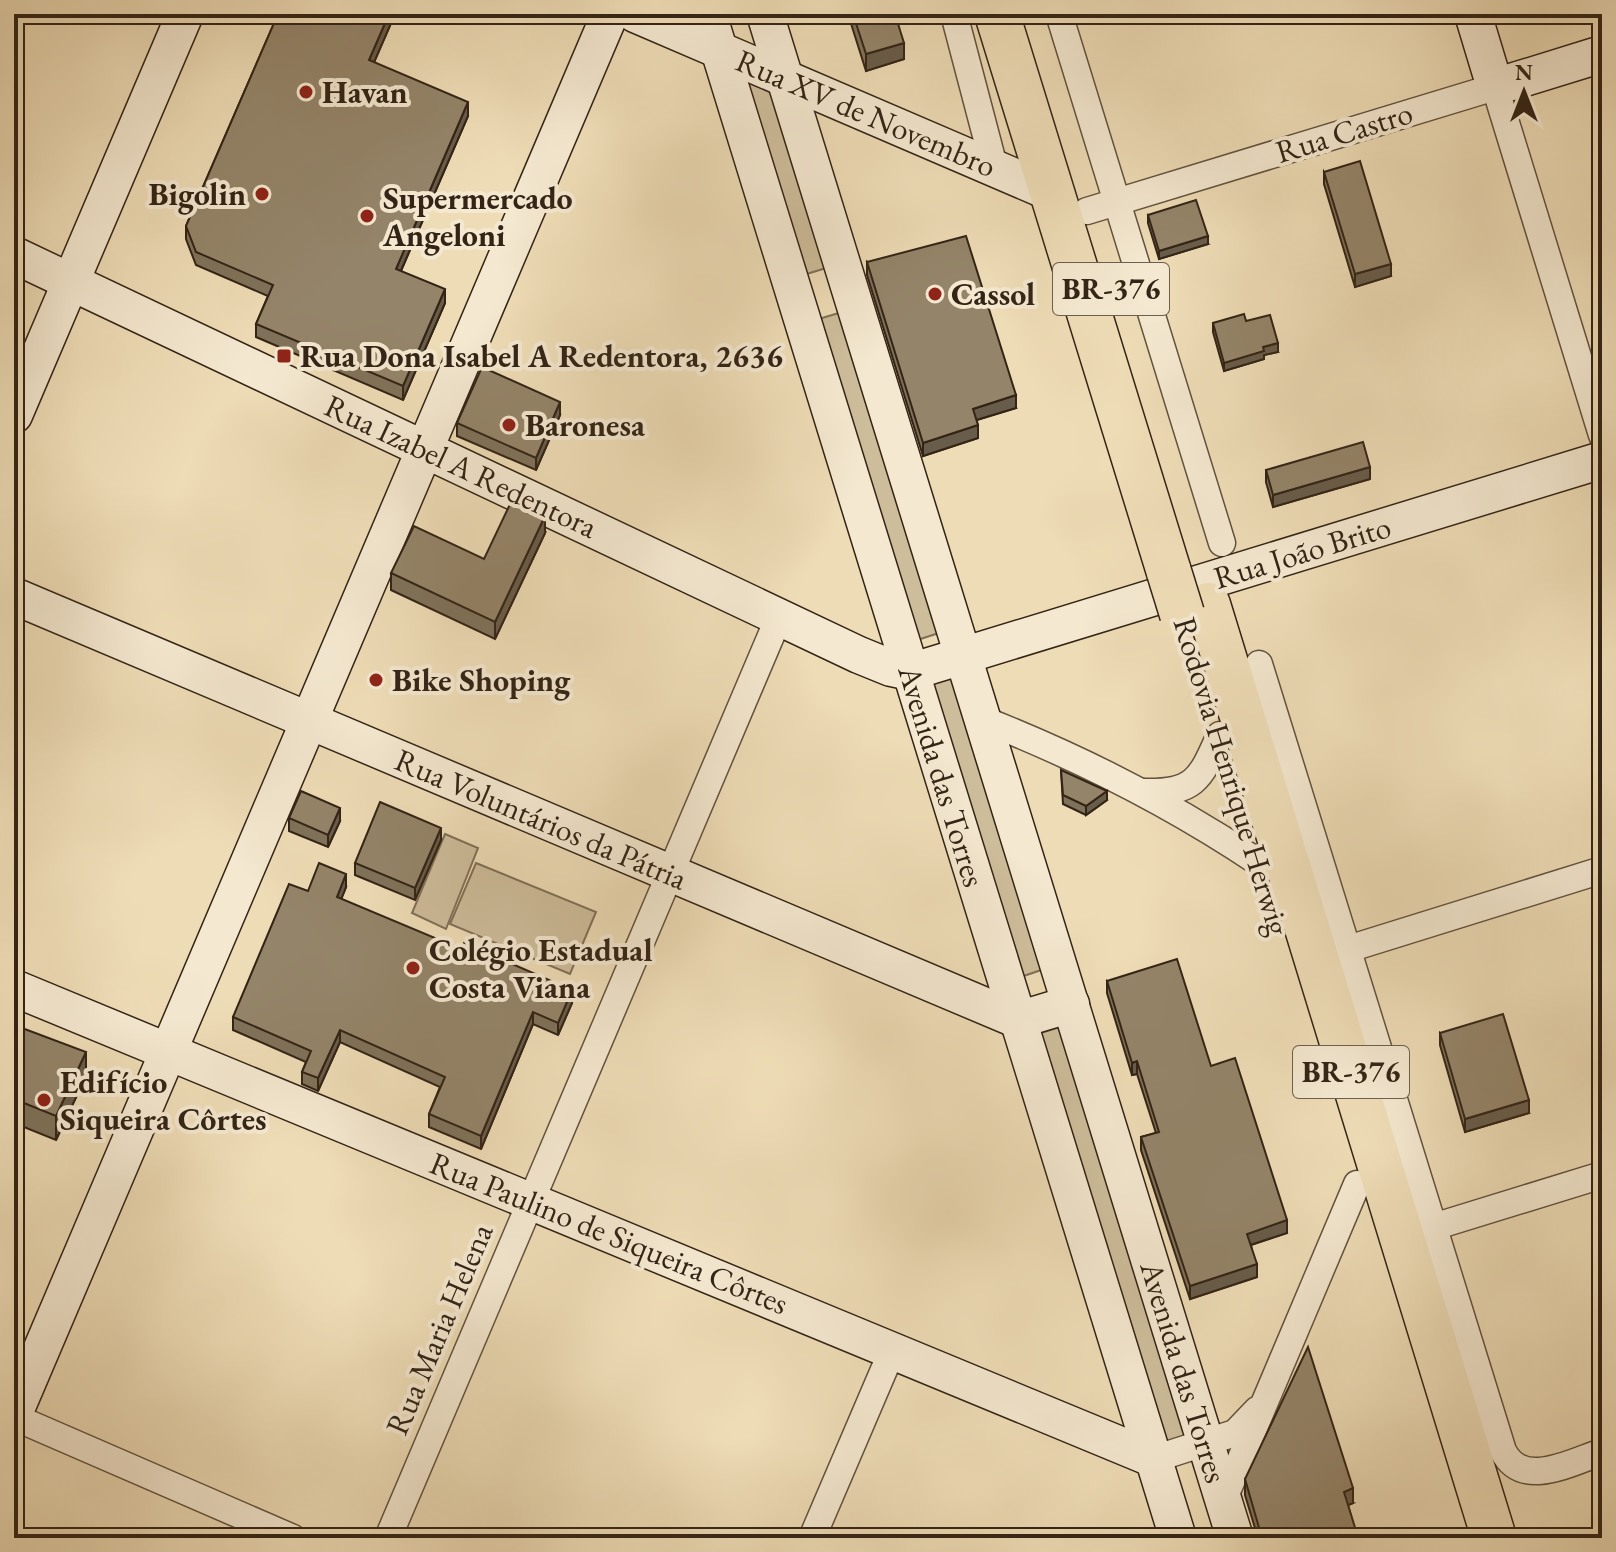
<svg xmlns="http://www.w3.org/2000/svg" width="1616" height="1552" font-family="'EB Garamond',serif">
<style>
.green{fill:#cebd9b;stroke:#807058;stroke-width:2}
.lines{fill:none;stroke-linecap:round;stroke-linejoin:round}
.street-casing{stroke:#62523e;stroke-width:29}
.secondary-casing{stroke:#332416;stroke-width:39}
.highway-casing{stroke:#332416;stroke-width:47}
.street{stroke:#f4e8d0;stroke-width:26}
.secondary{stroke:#f4e8d0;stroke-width:36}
.highway{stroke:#eedcb6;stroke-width:44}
.highway-bridge-casing{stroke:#332416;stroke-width:47;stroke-linecap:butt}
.highway-bridge{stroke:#eedcb6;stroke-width:44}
.wall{fill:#7f725a;stroke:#332416;stroke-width:2}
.shaded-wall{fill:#685c4a;stroke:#332416;stroke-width:2}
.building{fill:#948469;stroke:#332416;stroke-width:2}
.poi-dot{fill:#8f2418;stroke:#f4e8d0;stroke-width:3}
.labels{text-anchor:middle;stroke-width:8;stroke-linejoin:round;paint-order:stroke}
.shield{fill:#f4e8d0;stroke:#6d5f4e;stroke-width:2}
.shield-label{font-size:30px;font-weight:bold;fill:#332416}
.poi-label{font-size:32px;font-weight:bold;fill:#332416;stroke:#f4e8d0;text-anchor:start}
.street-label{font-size:32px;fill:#332416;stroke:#f4e8d0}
</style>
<rect width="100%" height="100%" fill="#eedcb6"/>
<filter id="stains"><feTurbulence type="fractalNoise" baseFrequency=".0025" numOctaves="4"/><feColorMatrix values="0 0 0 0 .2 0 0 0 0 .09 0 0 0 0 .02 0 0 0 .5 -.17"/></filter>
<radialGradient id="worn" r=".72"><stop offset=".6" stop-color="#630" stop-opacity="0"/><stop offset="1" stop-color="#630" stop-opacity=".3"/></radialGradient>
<!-- green -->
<g class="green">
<polygon points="736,78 774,93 826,268 797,277"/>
<polygon points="842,312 939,633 908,643 809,322"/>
<polygon points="954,670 1047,968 1015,979 922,676"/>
<polygon points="445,834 478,848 446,929 412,913"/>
<polygon points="476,863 596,912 570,974 450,924"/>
<polygon points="1063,1026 1189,1437 1164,1443 1031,1036"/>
</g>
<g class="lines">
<defs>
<g id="street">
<polyline points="954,14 995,170"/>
<polyline points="1059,14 1222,543"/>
<polyline points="1087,211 1495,87 1602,435"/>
<path d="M1259,664L1503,1451C1523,1490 1571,1462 1602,1452"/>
<path d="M984,720C1080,758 1173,805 1258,862"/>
<path d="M1143,792C1195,793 1200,780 1220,735"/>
<polyline points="1332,954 1602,870"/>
<polyline points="1417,1232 1602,1175"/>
<polyline points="14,1417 293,1538"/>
<polyline points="1154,1459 1235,1433 1257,1410"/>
<polyline points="1223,1501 1357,1184"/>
<polyline points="388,1538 779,617"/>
<polyline points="812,1538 892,1351"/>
</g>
<g id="secondary">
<polyline points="635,14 1052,193"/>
<polyline points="708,14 1178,1538"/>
<polyline points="765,14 1235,1538"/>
<polyline points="1473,14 1495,87 1602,54"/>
<polyline points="14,255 859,655 891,668 910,672 1602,460"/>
<polyline points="14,415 185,14"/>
<polyline points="14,596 1018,1020 1071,1004"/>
<polyline points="14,988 1154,1459"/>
<polyline points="14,1414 610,14"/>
</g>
<g id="highway">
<polyline points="997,14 1169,572"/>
<polyline points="1208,605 1494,1538"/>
</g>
</defs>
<!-- street casing -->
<use href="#street" class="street-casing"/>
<!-- secondary casing -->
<use href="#secondary" class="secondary-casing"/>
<!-- highway casing -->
<use href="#highway" class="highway-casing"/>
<!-- street -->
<use href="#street" class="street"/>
<!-- secondary -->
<use href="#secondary" class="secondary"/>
<!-- highway -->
<use href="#highway" class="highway"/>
<defs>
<polyline id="highway-bridge" points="1169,572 1182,614"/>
</defs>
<!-- highway-bridge casing -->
<use href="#highway-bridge" class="highway-bridge-casing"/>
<!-- highway-bridge -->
<use href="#highway-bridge" class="highway-bridge"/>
</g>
<!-- wall -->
<g class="wall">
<polygon points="278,14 395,14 374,62 468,116 401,271 445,303 403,400 256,337 256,324 268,296 196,265 186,239 186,226"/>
<polygon points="848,14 895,14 904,59 866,71"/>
<polygon points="1324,172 1391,276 1355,287 1324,184"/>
<polygon points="1148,215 1208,244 1159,259 1148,223"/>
<polygon points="867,262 1016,408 977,420 978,438 923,456 867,275"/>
<polygon points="1246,321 1278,352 1264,355 1264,359 1224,371 1213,332 1213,323"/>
<polygon points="560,415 536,470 457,436 457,423"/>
<polygon points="1266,470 1370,479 1273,507 1266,482"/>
<polygon points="545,533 495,639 391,590 391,573 484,559"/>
<polygon points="1061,770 1107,800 1086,815 1063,804"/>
<polygon points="289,818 340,821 328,847 289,831"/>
<polygon points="441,840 415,900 355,875 355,863"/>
<polygon points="346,887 341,899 572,1003 558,1035 533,1024 481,1149 429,1127 429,1114 440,1087 340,1042 318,1091 302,1084 302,1072 306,1062 233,1030 233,1017 308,891"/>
<polygon points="1107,981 1211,1066 1287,1233 1251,1245 1257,1277 1190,1299 1141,1150 1141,1137 1156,1133 1137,1074 1132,1075 1107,993"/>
<polygon points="14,1025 86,1076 56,1140 14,1123"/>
<polygon points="1440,1033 1529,1113 1465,1132 1440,1045"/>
<polygon points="1245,1479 1353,1503 1348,1505 1357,1538 1258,1538 1245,1495"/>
</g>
<!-- shaded-wall -->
<g class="shaded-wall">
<polygon points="389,14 395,14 369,74 369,60"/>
<polygon points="808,14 837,14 808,23"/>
<polygon points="904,43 904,59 866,71 866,54"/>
<polygon points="468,102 468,116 396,282 396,269"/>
<polygon points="1208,236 1208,244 1159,259 1159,251"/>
<polygon points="1391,264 1391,276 1355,287 1355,274"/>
<polygon points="445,289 445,303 403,400 403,386"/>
<polygon points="1278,343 1278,352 1264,355 1264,359 1224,371 1224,363 1263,347"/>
<polygon points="1016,395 1016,408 973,421 973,409"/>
<polygon points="560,402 560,415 536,470 536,458"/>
<polygon points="978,425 978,438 923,456 923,443"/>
<polygon points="1370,467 1370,479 1273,507 1273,495"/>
<polygon points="545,516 545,533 495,639 495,622"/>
<polygon points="1107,791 1107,800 1086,815 1086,806"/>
<polygon points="340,808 340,821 328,847 328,835"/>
<polygon points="441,828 441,840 415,900 415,888"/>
<polygon points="346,874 346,887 337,910 337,897"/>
<polygon points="572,990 572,1003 558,1035 558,1023"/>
<polygon points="533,1012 533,1024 481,1149 481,1136"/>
<polygon points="340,1030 340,1042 318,1091 318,1078"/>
<polygon points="86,1052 86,1076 56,1140 56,1116"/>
<polygon points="1137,1061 1137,1074 1132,1075 1132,1063"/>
<polygon points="1529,1100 1529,1113 1465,1132 1465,1119"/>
<polygon points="1287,1220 1287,1233 1247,1246 1247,1234"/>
<polygon points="1257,1264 1257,1277 1190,1299 1190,1286"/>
<polygon points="1353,1488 1353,1503 1344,1507 1344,1492"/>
</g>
<!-- building -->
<g class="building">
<polygon points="278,14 389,14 369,60 468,102 396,269 445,289 403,386 256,324 273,285 196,252 186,226"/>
<polygon points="853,14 895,14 904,43 866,54"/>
<polygon points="1360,161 1391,264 1355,274 1324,172"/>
<polygon points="1196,200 1208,236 1159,251 1148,215"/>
<polygon points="966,236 1016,395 973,409 978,425 923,443 867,262"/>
<polygon points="1244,314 1246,321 1270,315 1278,343 1263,347 1264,351 1224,363 1213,323"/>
<polygon points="482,367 560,402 536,458 457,423"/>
<polygon points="1363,442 1370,467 1273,495 1266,470"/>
<polygon points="512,500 545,516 495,622 391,573 414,526 484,559"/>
<polygon points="1061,770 1107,791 1086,806 1063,795"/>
<polygon points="301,791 340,808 328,835 289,818"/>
<polygon points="380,802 441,828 415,888 355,863"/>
<polygon points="319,863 346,874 337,897 461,949 464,943 572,990 558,1023 533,1012 481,1136 429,1114 445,1077 340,1030 318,1078 302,1072 311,1051 233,1017 289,884 308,891"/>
<polygon points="1177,959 1211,1066 1235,1058 1287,1220 1247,1234 1257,1264 1190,1286 1141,1137 1159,1132 1137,1061 1132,1063 1107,981"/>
<polygon points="1503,1014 1529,1100 1465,1119 1440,1033"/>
<polygon points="14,1025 86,1052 56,1116 14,1099"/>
<polygon points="1308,1347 1353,1488 1344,1492 1357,1534 1343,1538 1262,1538 1245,1479"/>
</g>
<!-- markers -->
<g class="poi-dot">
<circle cx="306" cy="92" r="8"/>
<circle cx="262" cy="194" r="8"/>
<circle cx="367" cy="216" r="8"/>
<circle cx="935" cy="294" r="8"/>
<rect x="276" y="348" width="16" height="16" rx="4"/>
<circle cx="509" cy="425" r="8"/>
<circle cx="376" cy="680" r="8"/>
<circle cx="413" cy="968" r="8"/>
<circle cx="44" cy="1100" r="8"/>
</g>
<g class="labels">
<!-- shield labels -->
<g class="shield">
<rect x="1053" y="263" width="116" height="52" rx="6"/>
<rect x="1293" y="1046" width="116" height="52" rx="6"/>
</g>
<g class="shield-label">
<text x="1111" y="299">BR-376</text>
<text x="1351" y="1082">BR-376</text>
</g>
<!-- poi labels -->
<g class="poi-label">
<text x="322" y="103">Havan</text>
<text x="246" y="205" text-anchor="end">Bigolin</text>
<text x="383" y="209">Supermercado<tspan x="383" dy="37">Angeloni</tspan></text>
<text x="951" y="305">Cassol</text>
<text x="300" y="367">Rua Dona Isabel A Redentora, 2636</text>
<text x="525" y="436">Baronesa</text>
<text x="392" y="691">Bike Shoping</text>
<text x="429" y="961">Colégio Estadual<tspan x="429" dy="37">Costa Viana</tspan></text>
<text x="60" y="1093">Edifício<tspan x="60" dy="37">Siqueira Côrtes</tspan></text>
</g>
<!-- street labels -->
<g class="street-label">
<text transform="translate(866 113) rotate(23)" y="11">Rua XV de Novembro</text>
<text transform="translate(1344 132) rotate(-17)" y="11">Rua Castro</text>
<text transform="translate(461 466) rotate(25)" y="11">Rua Izabel A Redentora</text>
<text transform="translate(1302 552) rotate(-17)" y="11">Rua João Brito</text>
<text transform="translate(942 776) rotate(73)" y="11">Avenida das Torres</text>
<text transform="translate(1232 776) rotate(73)" y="11">Rodovia Henrique Herwig</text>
<text transform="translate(541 819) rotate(23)" y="11">Rua Voluntários da Pátria</text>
<text transform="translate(609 1233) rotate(22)" y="11">Rua Paulino de Siqueira Côrtes</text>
<text transform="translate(439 1329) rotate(-67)" y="11">Rua Maria Helena</text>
<text transform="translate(1184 1372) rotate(73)" y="11">Avenida das Torres</text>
</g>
</g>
<!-- margin -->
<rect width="1616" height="1552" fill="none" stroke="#eedcb6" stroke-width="48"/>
<rect x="16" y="16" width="1584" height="1520" fill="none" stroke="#332416" stroke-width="4"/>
<rect x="24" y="24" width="1568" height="1504" fill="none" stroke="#332416" stroke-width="2"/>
<!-- north arrow -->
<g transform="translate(1524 92)" stroke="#f4e8d0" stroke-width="6" paint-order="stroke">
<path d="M0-6L14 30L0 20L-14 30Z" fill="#332416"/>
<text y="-12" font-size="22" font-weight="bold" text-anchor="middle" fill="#332416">N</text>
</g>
<rect width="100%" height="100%" filter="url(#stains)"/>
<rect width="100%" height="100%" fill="url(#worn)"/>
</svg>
